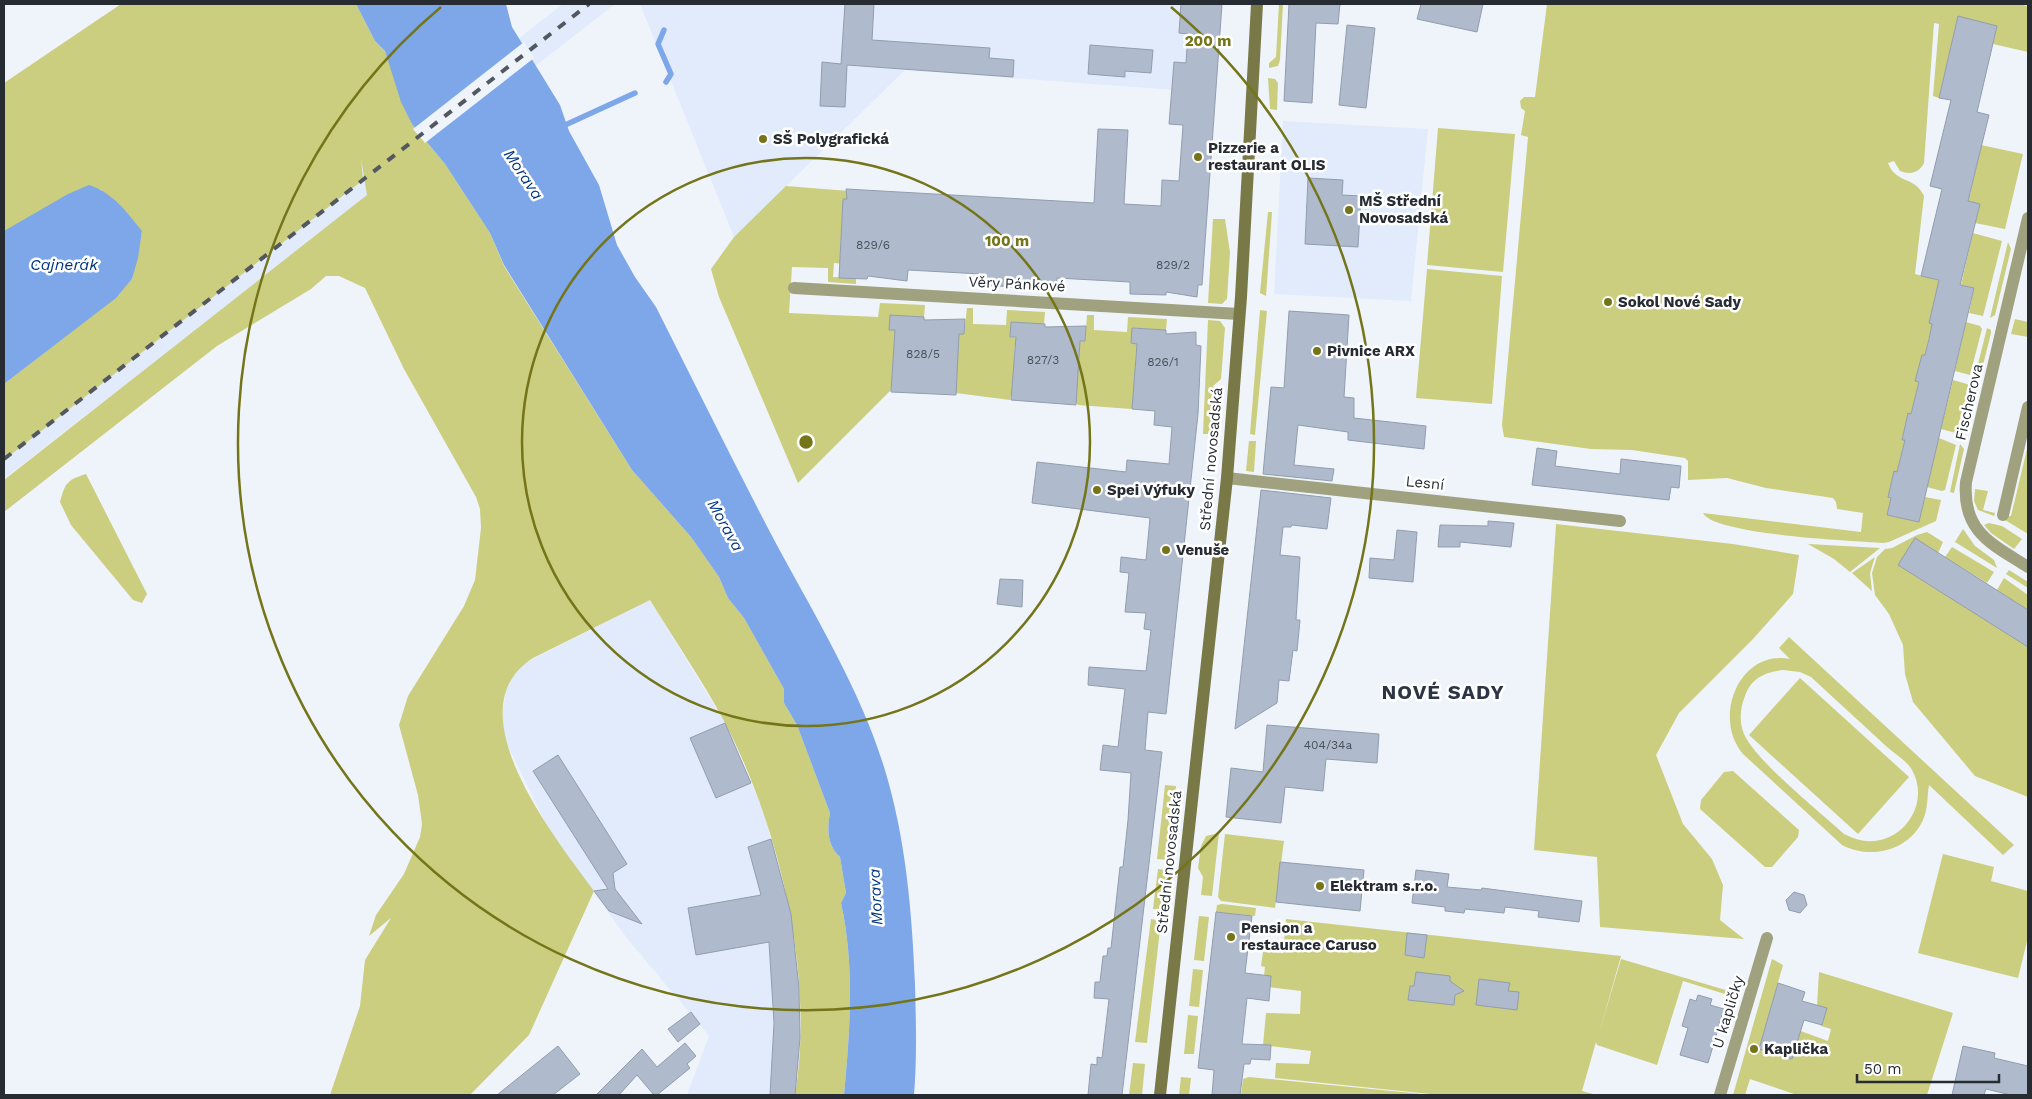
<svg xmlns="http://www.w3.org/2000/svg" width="2032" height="1099" font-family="'Work Sans',sans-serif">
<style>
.built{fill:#e1ebfb}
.green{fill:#cbcd7f;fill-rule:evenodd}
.water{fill:#7da7e8}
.pier{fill:#eff4fb}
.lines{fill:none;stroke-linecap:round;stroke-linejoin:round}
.stream{stroke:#7da7e8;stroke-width:5.5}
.building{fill:#afbbcd;stroke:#919dae}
.minor{stroke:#a0a17f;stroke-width:12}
.secondary{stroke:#787946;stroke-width:12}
.rail{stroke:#53585f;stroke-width:4;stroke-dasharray:9 9;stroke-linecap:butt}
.ring{fill:none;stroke:#747419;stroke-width:2.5}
.poi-dot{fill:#747419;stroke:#fff;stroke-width:2}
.labels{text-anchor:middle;stroke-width:5;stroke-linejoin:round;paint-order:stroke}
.number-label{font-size:12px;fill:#49505a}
.poi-label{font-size:15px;font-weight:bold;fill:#272c33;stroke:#fff;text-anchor:start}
.street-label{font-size:15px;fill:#272c33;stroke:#fff}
.water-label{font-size:16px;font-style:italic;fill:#00347e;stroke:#fff}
.district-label{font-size:20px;font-weight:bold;letter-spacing:1px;fill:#2c3544;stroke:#fff}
.centre{fill:#747419;stroke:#fff;stroke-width:2.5}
.ring-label{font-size:15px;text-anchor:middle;font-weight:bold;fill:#747419;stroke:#fff;stroke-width:5;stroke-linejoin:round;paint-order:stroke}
</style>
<rect width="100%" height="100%" fill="#eff4fb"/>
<!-- built -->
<g class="built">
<polygon points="563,4 615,4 4,479 4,439"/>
<polygon points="640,4 1222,4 1215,93 905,70 734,237"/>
<polygon points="1283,121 1428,129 1411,301 1274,294"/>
<polygon points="650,600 725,723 767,819 783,925 797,1088 795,1095 687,1095 709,1036 626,937 549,830 505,740 502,714 506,691 512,676 523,664"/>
</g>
<!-- green -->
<g class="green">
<path d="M121,4H356L375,41L385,51L412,124L445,164L490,233L504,266L632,470L691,537L719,577L728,598L744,618L784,689V703L797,725L830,813C827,829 827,845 840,857L846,893L841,903C855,966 850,1031 844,1095H795C815,977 780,828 725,723C703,681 675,641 650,600L533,658C451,710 557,840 594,891L529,1035L470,1095H330L360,1006L365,960L391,918L369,936L376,915L404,874L420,837L422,824L418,795L399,725L408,696L464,606L475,580L481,528L480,509L476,497L404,369L365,288L339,276H326L311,289L217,346L4,512V480L367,195L361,158L363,180L4,460V384L116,297L132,279L142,232L126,212L100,189L4,232V83Z"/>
<polygon points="1279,4 1283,4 1280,60 1278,66 1269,68 1269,63 1276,57"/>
<path d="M1547,4H2017L2028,6V52L1993,44L1997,26L1958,17L1939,98L1933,96L1939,24L1934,23L1924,163C1919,173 1910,175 1900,171L1894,161L1888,163C1896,184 1915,176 1924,196L1915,274L1942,281L1925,355H1922L1916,381L1919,382L1911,414H1908L1902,439L1905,440L1897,472H1894L1888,497L1891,498L1887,515L1919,522L1925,497L1941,500L1936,521L1889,542L1883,543C1855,541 1714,535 1703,513L1861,532L1863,513L1837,509L1836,502L1833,498L1766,488L1727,478L1688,480V461L1685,458L1632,450L1591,449L1504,437L1502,425L1528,137L1521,135L1525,111L1521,108L1520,101L1524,97H1535Z"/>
<polygon points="1268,78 1275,79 1278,83 1277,110 1270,109"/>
<polygon points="1438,128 1515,134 1503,272 1427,265"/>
<polygon points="1981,145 2023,154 2005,229 1975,223 1965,201 1970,195"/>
<polygon points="786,186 849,191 848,199 840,200 843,200 840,255 845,264 834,263 833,277 856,278 856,284 828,282 828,268 792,267 789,313 878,317 880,303 925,305 924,317 890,315 890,330 900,330 894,338 894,350 899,351 891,390 798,483 719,297 711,269 734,237"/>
<polygon points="1268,212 1272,212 1266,296 1260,293"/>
<polygon points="1213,219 1225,219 1230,252 1227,299 1222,304 1208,303"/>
<polygon points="1973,233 2002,241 1983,316 1969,313 1974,288 1961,285"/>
<polygon points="2008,242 2011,249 1995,315 1990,318"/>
<polygon points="1427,269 1502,276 1492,404 1416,398"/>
<polygon points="967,308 973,308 973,324 1006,325 1007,310 1045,312 1044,324 1011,322 1010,337 1021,338 1015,345 1014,357 1019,358 1010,400 956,393 954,334 964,334"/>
<polygon points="1260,310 1267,311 1255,435 1250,434"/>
<polygon points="1087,315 1094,315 1094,330 1127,332 1128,317 1167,319 1166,330 1132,328 1142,344 1136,351 1133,407 1131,409 1078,405 1076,402 1074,340 1085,341"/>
<polygon points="2015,319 2028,322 2028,337 2011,334"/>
<polygon points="1208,320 1220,321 1225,328 1221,379 1213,386 1216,391 1212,431 1208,434 1203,434"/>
<polygon points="1966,322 1980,326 1982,329 1970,375 1955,371"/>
<polygon points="1987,328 1991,330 1991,333 1981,373 1975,376"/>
<polygon points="1953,380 1967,384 1969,386 1956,433 1941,429"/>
<polygon points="1973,385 1978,390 1967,432 1963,435"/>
<polygon points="1939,438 1956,445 1945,490 1942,491 1927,487"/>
<polygon points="1249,441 1256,441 1254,472 1246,471"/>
<polygon points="1960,444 1964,449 1954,493 1950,492"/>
<polygon points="2028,445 2028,534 2005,520 2006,516 2011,516"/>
<path d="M86,474L147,594L142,603L133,600L71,525L60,502C65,483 67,480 86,474Z"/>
<polygon points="1975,489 1988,491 1983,510 1995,513 1994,516 1978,510 1974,501"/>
<polygon points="1989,523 2002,526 2022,539 2014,549 1991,533 1984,525"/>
<polygon points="1556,524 1733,544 1799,555 1793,594 1753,639 1679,713 1656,755 1683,824 1712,859 1723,885 1720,920 1744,939 1600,927 1597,857 1534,850"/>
<polygon points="1963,529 1975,546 1994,560 1997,568 1955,542"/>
<polygon points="1927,532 1943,542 1938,553 1898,565 2028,647 2028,797 1975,776 1913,702 1905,674 1903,645 1889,614 1875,595 1872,573 1877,557 1885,549 1892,548 1917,535"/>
<polygon points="1808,544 1880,548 1850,572 1834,559"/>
<polygon points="1952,547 1994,572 1987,583 1945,557"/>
<polygon points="1875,557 1870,573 1872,591 1852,573"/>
<polygon points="2009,570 2028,582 2028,588 2006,574"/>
<polygon points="2004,578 2028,595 2028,610 1997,590"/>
<path d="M1789,637L2014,845L2003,855L1929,785C1927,797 1928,809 1923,820C1909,851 1870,860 1842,845L1743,754C1712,718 1739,649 1790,659L1779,648ZM1783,670L1800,672L1811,677C1836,700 1862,724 1887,747C1895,754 1908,762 1912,770C1925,793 1916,820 1895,834C1878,844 1861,843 1844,834C1821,813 1754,759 1744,734C1739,722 1740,708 1745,696C1751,678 1765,672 1783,670Z"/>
<polygon points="1800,678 1909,777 1858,834 1749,735"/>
<polygon points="1733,771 1799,830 1798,837 1772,867 1765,867 1700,809 1701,800 1724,772"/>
<polygon points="1165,785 1176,786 1168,860 1157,859"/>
<polygon points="1219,833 1212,896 1201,895 1203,877 1198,868 1201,846 1206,836"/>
<polygon points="1225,834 1284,841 1275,908 1221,901 1218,897"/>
<polygon points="1943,854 1994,867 1991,881 2028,891 2028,937 2018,978 1918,953"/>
<polygon points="1158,869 1166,870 1162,910 1153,909"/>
<polygon points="1222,904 1256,908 1255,916 1216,912 1217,905"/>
<polygon points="1199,916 1209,917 1204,961 1194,960"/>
<polygon points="1151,919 1161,921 1147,1043 1135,1042"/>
<polygon points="1286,919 1621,956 1598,1037 1621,959 1729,991 1728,995 1683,981 1657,1065 1597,1045 1596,1042 1582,1091 1597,1095 1440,1095 1275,1078 1276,1063 1309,1064 1311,1051 1263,1045 1266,1013 1300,1014 1301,991 1269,987 1264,976 1265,967 1261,966 1263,952 1283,953"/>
<polygon points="1772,959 1783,965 1764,1032 1795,1029 1828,1041 1831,1029 1821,1026 1826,1010 1817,1006 1819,972 1953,1013 1927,1095 1797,1095 1750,1079 1745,1095 1733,1095"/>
<polygon points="1193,969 1203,970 1199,1007 1189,1006"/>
<polygon points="1188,1015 1198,1016 1194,1054 1184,1054"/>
<polygon points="1133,1063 1145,1064 1142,1095 1129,1095"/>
<polygon points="1181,1077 1191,1078 1189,1095 1179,1095"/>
<polygon points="1249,1077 1432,1095 1241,1095 1243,1079"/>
</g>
<!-- water -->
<g class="water">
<path d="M356,4H506L512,27L560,105L569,131L599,185L617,245L635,277L656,307C697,388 737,470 779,549C817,619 861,692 884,767C906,838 912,912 915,985C916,1022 917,1059 914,1095H844C850,1031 855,966 841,903L846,893L840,857C827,845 827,829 830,813L797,725L784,703V689L744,618L728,598L719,577L691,537L632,470L504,265L490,233L445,164L412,124L401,102L385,51L375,41Z"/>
<path d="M89,185C112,192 128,213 142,231L138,258L132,279L116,298L4,384V231L68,194Z"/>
</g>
<!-- pier -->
<polygon class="pier" points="524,42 534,58 425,143 413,129"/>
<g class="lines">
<!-- stream -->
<g class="stream">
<polyline points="664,30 658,44 671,74 666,82"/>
<polyline points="563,126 635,93"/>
</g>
</g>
<!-- building -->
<g class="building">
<polygon points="845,4 874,4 872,40 990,48 989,58 1014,60 1013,77 847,65 845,107 820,106 822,62 841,64"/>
<polygon points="1181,4 1222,4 1202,285 1198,285 1197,297 1166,292 1166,295 1130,294 1130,282 1057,278 1056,289 1017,284 1017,287 980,285 981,274 908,270 907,281 868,276 867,279 839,278 843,199 847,199 846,189 1094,203 1098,129 1128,130 1124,204 1161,206 1162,180 1179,181 1183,125 1169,124 1174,62 1186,63 1188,34 1179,33"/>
<polygon points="1289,4 1340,4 1338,24 1316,23 1312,103 1284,101"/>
<polygon points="1421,4 1483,4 1477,32 1417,19"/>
<polygon points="1958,16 1997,26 1977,112 1989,115 1968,201 1980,204 1960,285 1974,288 1919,522 1887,515 1891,498 1888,497 1894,471 1897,472 1905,440 1902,440 1908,413 1911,414 1919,382 1915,381 1922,355 1925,355 1929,339 1932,324 1929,323 1939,280 1921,276 1942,189 1930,186 1951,100 1939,98"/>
<polygon points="1347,25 1375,28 1366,108 1339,105"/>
<polygon points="1090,45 1153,50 1151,73 1125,71 1125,77 1088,74"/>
<polygon points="1308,178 1343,180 1342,195 1361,196 1358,247 1305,244"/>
<polygon points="1289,311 1349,315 1344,397 1354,398 1354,418 1426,426 1424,449 1348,440 1348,432 1298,425 1294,465 1334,469 1332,481 1263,474 1271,387 1284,388"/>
<polygon points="890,315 924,317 924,320 965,319 964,334 959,334 956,395 891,392 895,330 889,330"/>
<polygon points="1011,322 1045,324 1045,327 1086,326 1085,341 1080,341 1076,405 1011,400 1016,337 1010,337"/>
<polygon points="1132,328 1166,330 1166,334 1196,332 1196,345 1201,346 1198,414 1166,714 1148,712 1145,750 1162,752 1122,1095 1088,1095 1091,1064 1097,1065 1097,1057 1102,1058 1109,999 1094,998 1095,982 1100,982 1103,956 1107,956 1108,948 1111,948 1120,867 1123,867 1128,820 1131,773 1100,770 1103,745 1118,747 1125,689 1088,685 1089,667 1146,671 1151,630 1144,629 1146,613 1125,612 1129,573 1120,572 1121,557 1146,560 1150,518 1032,503 1037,462 1126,472 1127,460 1169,464 1172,427 1154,425 1155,411 1132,409 1137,344 1131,343"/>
<polygon points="1537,448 1557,451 1555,466 1620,474 1621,459 1681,466 1679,488 1671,487 1669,500 1532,485"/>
<polygon points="1261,490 1331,498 1327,529 1292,525 1291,527 1283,527 1280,555 1300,557 1296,620 1300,620 1297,651 1293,650 1289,681 1279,680 1277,703 1235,729"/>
<polygon points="1488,521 1514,523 1511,547 1460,542 1460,547 1438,547 1440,525 1488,526"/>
<polygon points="1397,530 1417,532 1413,582 1369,578 1370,558 1394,560"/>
<polygon points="1915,538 2028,610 2028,647 1898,565"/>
<polygon points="1000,579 1023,580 1022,607 997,604"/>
<polygon points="725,723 751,783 716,798 690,738"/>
<polygon points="1267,725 1379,734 1377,763 1326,759 1323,791 1285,787 1281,823 1226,817 1231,768 1263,772"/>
<polygon points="558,755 627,864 613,873 615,889 642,924 609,911 594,891 608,889 533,771"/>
<polygon points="771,839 791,914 799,988 800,1038 795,1095 770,1095 774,1023 769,942 696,955 688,908 761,895 748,847"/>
<polygon points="1280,862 1364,870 1360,911 1276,902"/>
<polygon points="1416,870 1449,874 1447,887 1481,890 1482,888 1582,901 1579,922 1538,917 1539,911 1505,907 1504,913 1465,909 1464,913 1445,911 1445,907 1412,903"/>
<polygon points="1794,892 1804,895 1807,905 1800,913 1789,910 1786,900"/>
<polygon points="1216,912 1252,916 1245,973 1271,976 1269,1001 1247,998 1242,1044 1271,1045 1270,1060 1251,1059 1250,1064 1244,1064 1240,1095 1212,1095 1214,1070 1198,1068"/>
<polygon points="1407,933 1427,935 1424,958 1405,955"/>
<polygon points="1416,972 1450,976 1450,981 1464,991 1455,995 1454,1005 1408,1000 1410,986 1414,986"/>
<polygon points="1479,979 1510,983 1508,991 1519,992 1517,1010 1476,1005"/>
<polygon points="1778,983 1805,992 1802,1001 1827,1008 1822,1025 1804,1020 1792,1059 1759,1049"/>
<polygon points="1698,995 1712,999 1710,1005 1724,1009 1708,1063 1680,1055 1688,1028 1682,1026 1690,999 1696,1001"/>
<polygon points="691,1012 700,1024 678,1042 668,1029"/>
<polygon points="685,1043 696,1056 687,1064 690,1068 657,1095 654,1095 637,1075 619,1095 596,1095 642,1049 657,1067"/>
<polygon points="558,1046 580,1074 553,1095 497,1095"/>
<polygon points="1963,1046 1995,1053 1994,1058 2028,1066 2028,1095 2011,1095 1986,1089 1984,1095 1952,1095"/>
</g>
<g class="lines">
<!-- minor -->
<g class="minor">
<path d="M2028,218L1966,482C1962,532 1992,544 2028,567"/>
<polyline points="794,288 1239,314"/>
<polyline points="1227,478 1620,521"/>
<polyline points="2003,515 2028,407"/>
<polyline points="1720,1095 1767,938"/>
</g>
<!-- secondary -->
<polyline class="secondary" points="1160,1095 1227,478 1241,297 1257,4"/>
<!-- rail -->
<polyline class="rail" points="4,459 589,4"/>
</g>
<!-- distance rings -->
<g class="ring">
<circle cx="806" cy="442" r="284"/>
<path d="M1171 7A568 568 0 1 1 441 7"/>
</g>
<!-- markers -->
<g class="poi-dot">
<circle cx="763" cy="139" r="5"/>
<circle cx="1198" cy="157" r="5"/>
<circle cx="1349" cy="210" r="5"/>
<circle cx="1608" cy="302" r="5"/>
<circle cx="1317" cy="351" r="5"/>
<circle cx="1097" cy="490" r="5"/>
<circle cx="1166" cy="550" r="5"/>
<circle cx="1320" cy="886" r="5"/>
<circle cx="1231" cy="937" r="5"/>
<circle cx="1754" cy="1049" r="5"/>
</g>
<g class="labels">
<!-- number labels -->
<g class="number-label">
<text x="873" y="249">829/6</text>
<text x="1173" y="269">829/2</text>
<text x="923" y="358">828/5</text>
<text x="1043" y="364">827/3</text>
<text x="1163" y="366">826/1</text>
<text x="1328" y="749">404/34a</text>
</g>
<!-- poi labels -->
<g class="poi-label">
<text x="773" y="144">SŠ Polygrafická</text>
<text x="1208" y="153">Pizzerie a<tspan x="1208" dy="17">restaurant OLIS</tspan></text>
<text x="1359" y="206">MŠ Střední<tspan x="1359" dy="17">Novosadská</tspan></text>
<text x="1618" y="307">Sokol Nové Sady</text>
<text x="1327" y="356">Pivnice ARX</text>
<text x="1107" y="495">Spei Výfuky</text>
<text x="1176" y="555">Venuše</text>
<text x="1330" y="891">Elektram s.r.o.</text>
<text x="1241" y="933">Pension a<tspan x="1241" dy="17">restaurace Caruso</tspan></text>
<text x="1764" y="1054">Kaplička</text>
</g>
<!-- street labels -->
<g class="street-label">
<text transform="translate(1017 284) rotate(3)" y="5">Věry Pánkové</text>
<text transform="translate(1969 402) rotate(-77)" y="5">Fischerova</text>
<text transform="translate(1211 459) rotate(-85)" y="5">Střední novosadská</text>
<text transform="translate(1425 483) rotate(6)" y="5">Lesní</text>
<text transform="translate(1169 862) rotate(-84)" y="5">Střední novosadská</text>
<text transform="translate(1728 1012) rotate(-73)" y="5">U kapličky</text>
</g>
<!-- water labels -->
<g class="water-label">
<text transform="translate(524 174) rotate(56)" y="6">Morava</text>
<text x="64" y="270">Cajnerák</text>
<text transform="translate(726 525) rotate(61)" y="6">Morava</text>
<text transform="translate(875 897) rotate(-93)" y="6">Morava</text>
</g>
<!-- district labels -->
<g class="district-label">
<text x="1443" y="699">NOVÉ SADY</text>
</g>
</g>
<circle cx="806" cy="442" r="8" class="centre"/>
<g class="ring-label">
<text x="1208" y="46">200 m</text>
<text x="1007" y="246">100 m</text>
</g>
<!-- border -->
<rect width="2032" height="1099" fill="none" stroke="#272c33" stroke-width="10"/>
<!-- scale -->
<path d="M1857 1074v8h142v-8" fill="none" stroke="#272c33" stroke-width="2.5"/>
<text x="1864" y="1074" font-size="15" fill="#272c33" stroke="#ffffff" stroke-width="4" paint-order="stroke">50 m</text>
</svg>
